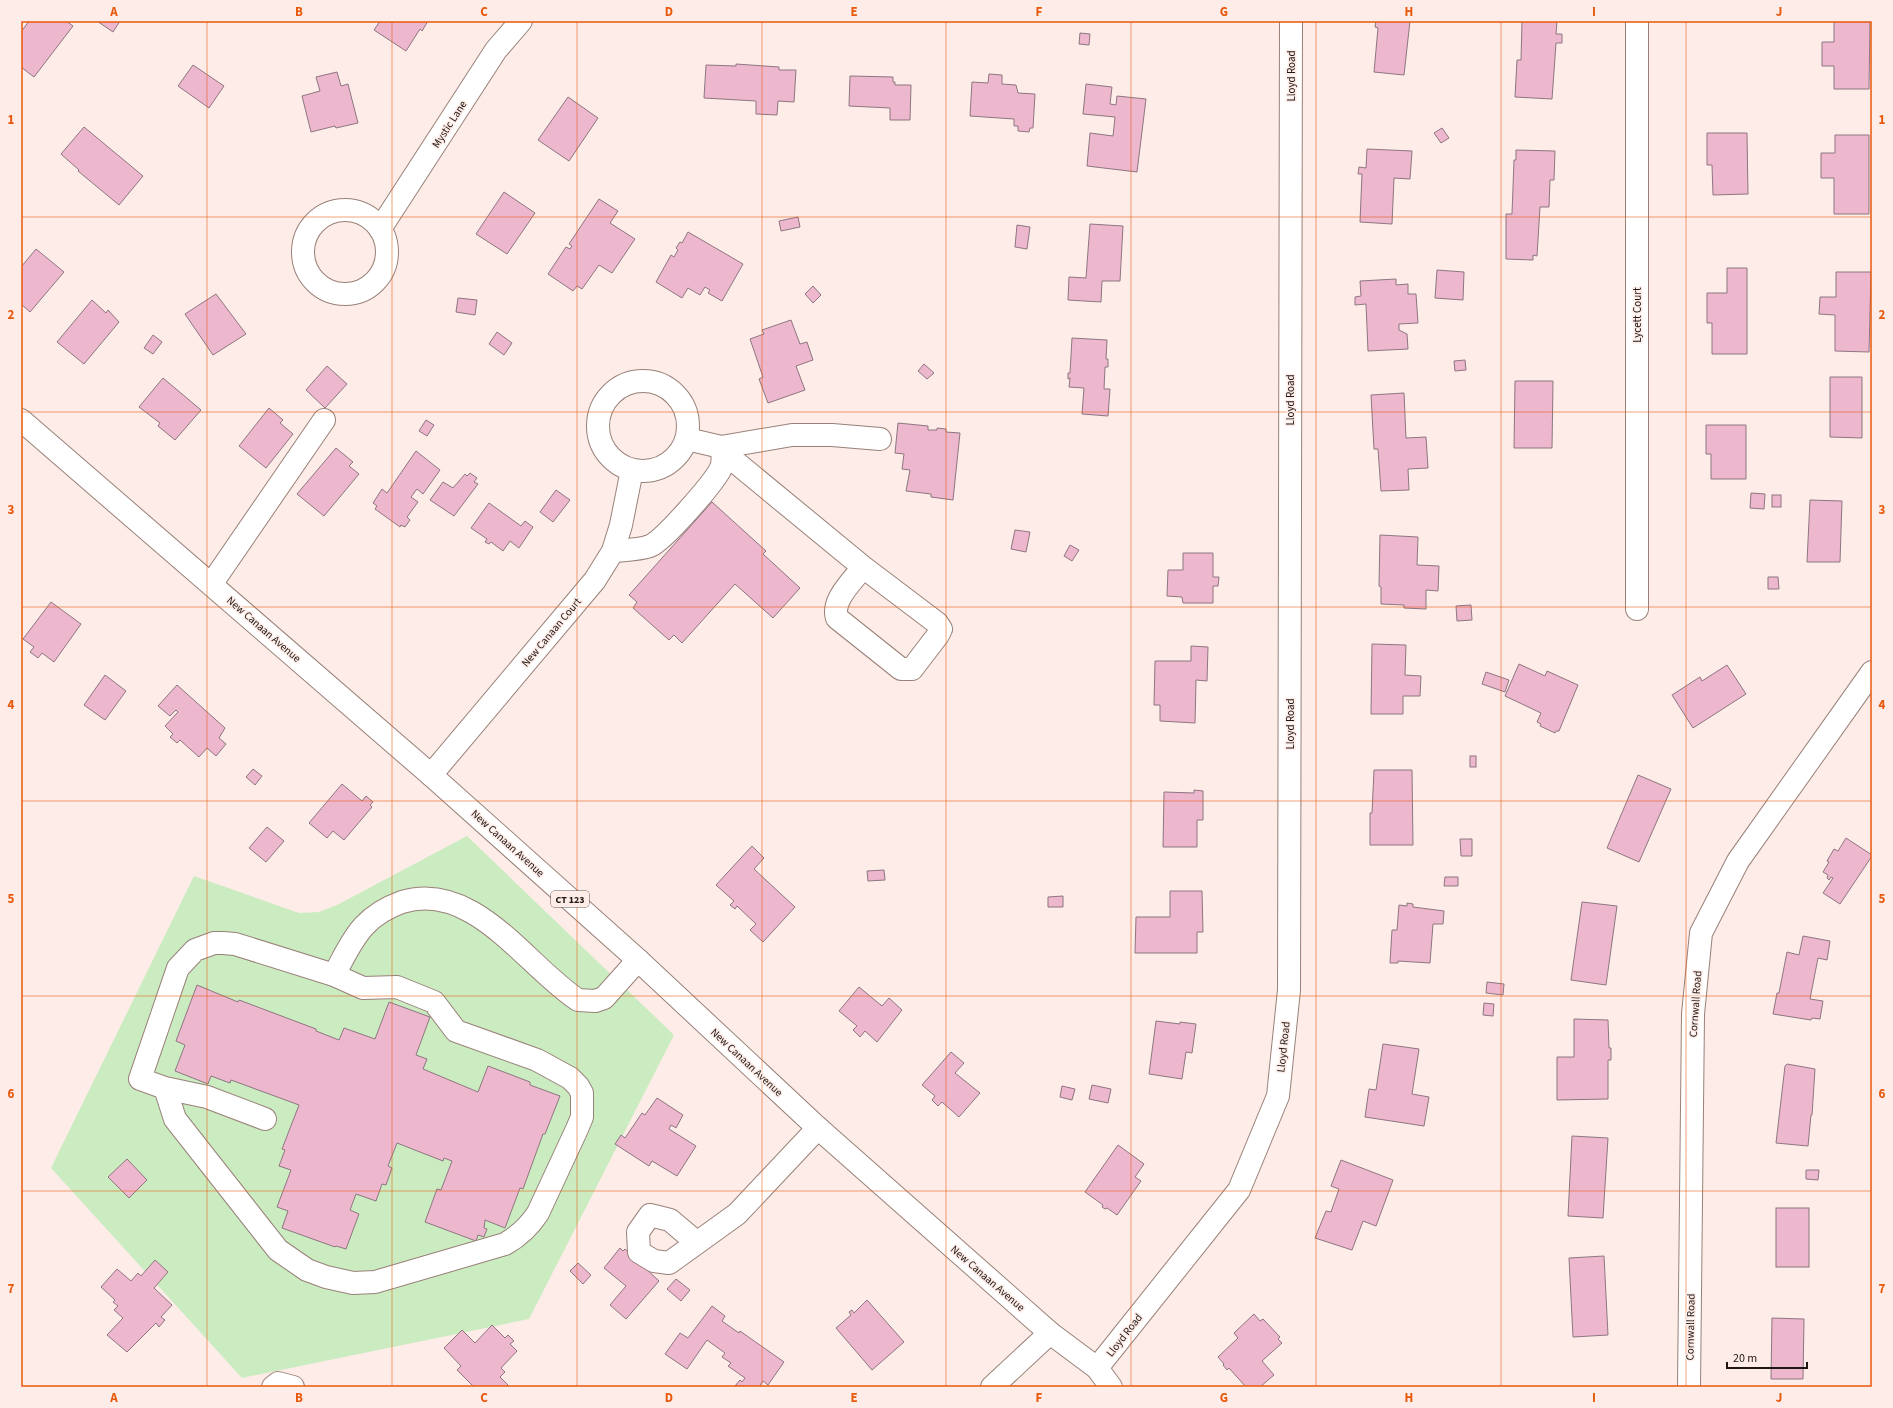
<svg xmlns="http://www.w3.org/2000/svg" width="1893" height="1408" font-family="'Source Sans 3',sans-serif">
<style>
.green{fill:#cbecc1}
.building{fill:#edb7ce;stroke:#8e7680}
.lines{fill:none;stroke-linecap:round;stroke-linejoin:round}
.minor-casing{stroke:#998179;stroke-width:24}
.major-casing{stroke:#998179;stroke-width:24}
.minor{stroke:#fff;stroke-width:22}
.major{stroke:#fff;stroke-width:22}
.grid{fill:none;stroke:#e8590c;stroke-width:1;stroke-opacity:0.55}
.labels{text-anchor:middle;stroke-width:3;stroke-linejoin:round;paint-order:stroke}
.shield{fill:#fdece7;stroke:#625653;stroke-width:1}
.shield-label{font-size:10px;font-weight:bold;fill:#1f1613}
.street-label{font-size:11px;fill:#1f1613;stroke:#fdece7}
.neatline{fill:none;stroke:#e8590c;stroke-width:1.5}
.grid-label{font-size:13px;text-anchor:middle;font-weight:bold;fill:#e8590c}
</style>
<rect width="100%" height="100%" fill="#fdece7"/>
<!-- green -->
<polygon class="green" points="467,836 674,1035 529,1319 242,1378 51,1168 194,876 299,913 319,912 337,905"/>
<!-- building -->
<g class="building">
<polygon points="29,21 66,21 73,26 34,77 21,67 21,32"/>
<polygon points="97,21 120,21 113,32"/>
<polygon points="380,21 428,21 422,31 420,29 406,51 374,30"/>
<polygon points="1376,21 1410,21 1404,75 1374,72 1378,28 1375,27"/>
<polygon points="1522,21 1557,21 1556,34 1562,34 1562,43 1556,43 1552,99 1515,97 1517,60 1521,60"/>
<polygon points="1834,21 1870,21 1869,89 1834,89 1834,66 1822,66 1822,42 1834,42"/>
<polygon points="1080,33 1090,34 1089,45 1079,44"/>
<polygon points="736,64 779,67 779,70 796,70 794,102 778,101 777,115 756,114 756,101 704,98 706,65 736,66"/>
<polygon points="193,65 224,86 209,108 178,86"/>
<polygon points="337,72 341,86 348,84 358,123 336,128 335,126 311,132 302,96 320,91 316,77"/>
<polygon points="989,74 1002,75 1002,84 1016,85 1018,93 1035,94 1033,128 1030,128 1029,132 1018,131 1018,126 1014,126 1014,119 970,116 972,82 988,83"/>
<polygon points="850,76 893,77 893,82 895,82 895,85 911,85 910,120 890,120 890,108 849,106"/>
<polygon points="1086,84 1112,87 1110,104 1116,105 1117,96 1146,99 1137,172 1087,166 1090,133 1113,136 1115,117 1083,114"/>
<polygon points="568,97 598,118 569,161 538,140"/>
<polygon points="84,127 143,176 119,205 78,171 79,170 61,154"/>
<polygon points="1442,128 1449,138 1441,143 1434,133"/>
<polygon points="1707,133 1747,133 1748,194 1713,195 1712,165 1707,165"/>
<polygon points="1835,135 1869,135 1869,214 1834,214 1834,178 1821,178 1821,153 1835,153"/>
<polygon points="1367,149 1412,151 1410,179 1394,178 1392,224 1360,222 1362,174 1358,174 1359,167 1366,168"/>
<polygon points="1516,150 1555,151 1554,180 1550,180 1549,207 1540,207 1537,256 1533,255 1533,260 1506,259 1506,214 1512,214 1514,160 1516,160"/>
<polygon points="504,192 535,213 507,254 476,234"/>
<polygon points="599,199 618,211 610,223 635,239 612,273 599,265 582,289 577,286 573,291 548,274 566,247 570,249 572,246 569,244"/>
<polygon points="798,217 800,227 781,231 779,221"/>
<polygon points="1090,224 1123,226 1120,281 1102,281 1101,302 1068,300 1069,277 1086,278"/>
<polygon points="1017,225 1030,227 1027,249 1015,247"/>
<polygon points="688,232 743,264 722,301 708,293 710,290 705,287 700,295 688,288 682,298 656,282 671,255 674,257 678,250 676,248 680,242 682,243"/>
<polygon points="36,249 64,272 30,312 21,304 21,267"/>
<polygon points="1727,268 1747,268 1747,354 1712,354 1712,323 1707,323 1707,293 1727,293"/>
<polygon points="1437,270 1464,272 1463,300 1435,298"/>
<polygon points="1836,272 1871,272 1869,352 1835,351 1835,315 1819,314 1820,297 1836,297"/>
<polygon points="1396,279 1396,285 1408,284 1408,294 1416,294 1418,323 1399,324 1399,330 1407,334 1408,349 1368,351 1366,304 1355,305 1355,297 1361,296 1360,281"/>
<polygon points="813,286 821,295 813,303 805,294"/>
<polygon points="216,294 246,334 213,355 185,314"/>
<polygon points="458,298 477,300 475,315 456,312"/>
<polygon points="92,300 106,313 108,310 119,322 84,364 57,342"/>
<polygon points="791,320 800,344 807,342 813,360 796,366 805,390 768,403 759,379 763,377 750,339 764,334 762,330"/>
<polygon points="497,332 512,343 504,355 489,344"/>
<polygon points="153,335 162,342 153,354 144,348"/>
<polygon points="1072,338 1107,340 1106,359 1108,359 1108,367 1105,367 1104,389 1110,389 1108,416 1082,414 1084,388 1069,387 1070,378 1068,379 1068,373 1070,373"/>
<polygon points="1465,360 1466,370 1455,371 1454,361"/>
<polygon points="924,364 934,373 927,379 918,371"/>
<polygon points="327,366 347,384 325,408 306,390"/>
<polygon points="1830,377 1862,377 1862,438 1830,437"/>
<polygon points="163,378 201,410 175,440 158,426 160,423 139,407"/>
<polygon points="1515,381 1553,381 1552,448 1514,448"/>
<polygon points="1404,393 1406,438 1426,437 1428,468 1408,469 1409,490 1381,491 1378,449 1374,449 1371,395"/>
<polygon points="269,408 283,420 280,423 293,434 266,468 239,446"/>
<polygon points="426,420 434,425 427,436 419,431"/>
<polygon points="898,423 928,426 928,430 937,430 937,428 946,429 946,432 960,433 953,500 931,497 931,494 906,491 910,470 902,469 904,454 895,453"/>
<polygon points="1706,425 1746,425 1746,479 1711,479 1711,454 1706,454"/>
<polygon points="336,448 353,462 349,466 359,474 324,516 297,494"/>
<polygon points="416,451 440,470 423,494 417,489 411,497 418,502 407,517 410,520 405,527 401,525 400,527 375,509 377,506 373,503 382,489 387,493"/>
<polygon points="470,473 477,478 474,482 478,484 454,516 430,500 443,482 453,488 465,474 467,476"/>
<polygon points="556,490 570,500 553,522 540,512"/>
<polygon points="1751,493 1765,494 1764,509 1750,508"/>
<rect x="1772" y="495" width="9" height="12"/>
<polygon points="1810,500 1842,501 1840,562 1807,562"/>
<polygon points="712,502 766,551 763,554 800,588 773,618 735,584 682,643 674,635 669,640 633,608 637,602 629,595"/>
<polygon points="489,503 521,526 525,521 533,527 519,548 510,541 503,551 491,542 489,544 485,542 487,539 471,528"/>
<polygon points="1015,530 1030,532 1026,552 1011,549"/>
<polygon points="1380,535 1418,537 1417,565 1439,566 1438,591 1426,590 1426,609 1404,608 1404,605 1381,604 1381,587 1379,586"/>
<polygon points="1070,545 1079,550 1072,561 1064,556"/>
<polygon points="1183,553 1213,553 1213,577 1219,577 1218,586 1213,586 1213,603 1183,603 1182,597 1167,596 1168,570 1183,570"/>
<polygon points="1768,577 1778,577 1779,589 1768,589"/>
<polygon points="51,602 81,624 54,662 42,653 38,658 30,652 34,647 23,639"/>
<polygon points="1471,605 1472,620 1457,621 1456,606"/>
<polygon points="1372,644 1406,645 1405,675 1421,676 1420,696 1403,696 1403,714 1371,714"/>
<polygon points="1191,646 1208,647 1207,681 1196,680 1195,723 1160,721 1160,705 1154,705 1155,661 1191,661"/>
<polygon points="1519,664 1545,676 1547,671 1578,685 1559,731 1556,731 1555,733 1540,726 1541,724 1537,722 1541,713 1505,696"/>
<polygon points="1727,665 1746,694 1693,728 1672,695 1700,677 1702,681"/>
<polygon points="1486,672 1509,680 1505,692 1482,684"/>
<polygon points="105,675 126,691 105,720 84,705"/>
<polygon points="177,685 225,728 219,738 226,744 216,756 207,748 199,757 180,740 177,743 170,737 173,734 165,726 178,712 176,710 170,716 158,706"/>
<rect x="1470" y="756" width="6" height="11"/>
<polygon points="253,769 262,776 255,785 246,777"/>
<polygon points="1374,770 1412,770 1413,845 1370,845 1370,813 1372,813"/>
<polygon points="1638,775 1671,789 1639,862 1607,848"/>
<polygon points="342,784 362,801 366,796 373,802 370,805 372,807 344,840 333,831 327,838 309,823"/>
<polygon points="1194,790 1203,791 1203,820 1197,820 1197,847 1163,847 1164,792 1194,793"/>
<polygon points="267,827 284,841 266,862 249,848"/>
<polygon points="1846,838 1872,855 1872,856 1840,904 1823,893 1833,878 1831,877 1829,880 1827,878 1828,875 1823,872 1829,862 1827,861 1834,849 1838,851"/>
<polygon points="1460,839 1472,839 1472,856 1461,856"/>
<polygon points="752,846 764,858 754,869 795,907 763,942 750,930 756,924 737,906 735,909 730,905 734,901 716,885"/>
<polygon points="884,870 885,880 868,881 867,871"/>
<polygon points="1445,877 1458,877 1458,886 1444,886"/>
<polygon points="1170,891 1202,891 1203,932 1197,932 1197,953 1135,953 1136,917 1170,917"/>
<polygon points="1063,896 1063,907 1048,907 1048,897"/>
<polygon points="1582,902 1617,906 1606,985 1571,980"/>
<polygon points="1407,903 1413,904 1413,907 1444,911 1443,924 1433,924 1430,963 1398,961 1398,963 1390,963 1392,930 1397,930 1399,905 1407,906"/>
<polygon points="1803,936 1830,941 1827,960 1818,958 1810,999 1823,1001 1820,1019 1812,1018 1811,1020 1773,1014 1777,993 1779,993 1787,952 1799,955"/>
<polygon points="1487,982 1504,984 1503,995 1486,993"/>
<polygon points="197,985 238,1002 239,1000 316,1029 316,1031 339,1040 344,1028 375,1039 389,1002 430,1017 416,1055 427,1059 423,1069 478,1092 488,1066 530,1082 530,1085 560,1096 545,1134 543,1134 523,1189 520,1188 505,1228 485,1220 484,1228 487,1229 484,1237 478,1235 476,1241 425,1222 437,1189 441,1190 452,1161 444,1158 443,1161 397,1143 388,1166 392,1168 386,1185 382,1184 376,1201 356,1194 350,1210 359,1214 346,1249 336,1246 335,1247 282,1228 288,1211 277,1207 291,1170 279,1166 285,1150 282,1149 299,1105 231,1080 230,1083 211,1076 208,1084 175,1071 185,1045 176,1041"/>
<polygon points="859,987 882,1006 889,998 902,1010 877,1042 865,1031 860,1037 853,1030 857,1026 839,1011"/>
<polygon points="1484,1003 1494,1004 1493,1016 1483,1015"/>
<polygon points="1574,1019 1608,1020 1609,1048 1611,1048 1611,1060 1608,1060 1608,1099 1557,1100 1557,1057 1574,1057"/>
<polygon points="1156,1021 1180,1024 1180,1022 1196,1024 1192,1053 1186,1052 1182,1079 1149,1074"/>
<polygon points="1383,1044 1419,1049 1412,1094 1429,1097 1424,1126 1365,1117 1369,1089 1376,1090"/>
<polygon points="951,1052 964,1063 955,1073 980,1093 959,1117 942,1102 938,1106 932,1100 935,1096 922,1085"/>
<polygon points="1787,1064 1815,1069 1812,1115 1811,1115 1808,1146 1776,1143 1785,1066"/>
<polygon points="1092,1085 1111,1089 1108,1103 1089,1099"/>
<polygon points="1062,1086 1075,1089 1072,1100 1060,1097"/>
<polygon points="657,1098 683,1115 676,1128 671,1125 669,1129 696,1146 677,1176 652,1161 649,1166 615,1144 621,1135 625,1138 642,1113 645,1115"/>
<polygon points="1572,1136 1608,1138 1603,1218 1568,1216"/>
<polygon points="1118,1145 1144,1164 1135,1177 1141,1181 1117,1215 1107,1208 1105,1209 1102,1207 1103,1205 1085,1192"/>
<polygon points="127,1159 147,1180 129,1198 108,1177"/>
<polygon points="1341,1160 1393,1180 1376,1226 1363,1221 1352,1250 1315,1238 1326,1211 1331,1212 1339,1189 1331,1186"/>
<polygon points="1806,1170 1819,1170 1818,1180 1806,1179"/>
<rect x="1776" y="1208" width="33" height="59"/>
<polygon points="620,1248 623,1251 625,1249 659,1281 626,1319 610,1305 626,1286 604,1268"/>
<polygon points="1604,1256 1608,1335 1573,1337 1569,1258"/>
<polygon points="155,1260 168,1272 154,1288 172,1305 161,1317 165,1320 159,1327 156,1323 127,1352 107,1335 123,1318 114,1310 118,1306 113,1302 115,1300 101,1287 117,1269 131,1281 138,1273 141,1276"/>
<polygon points="578,1263 591,1275 583,1284 570,1271"/>
<polygon points="676,1279 690,1290 681,1301 667,1289"/>
<polygon points="867,1300 904,1342 872,1370 836,1328 851,1315 849,1312 852,1310 854,1313"/>
<polygon points="712,1306 725,1316 722,1321 739,1333 740,1331 784,1362 768,1385 763,1381 759,1387 735,1386 740,1380 742,1382 745,1378 728,1366 731,1363 722,1357 725,1353 707,1340 687,1369 665,1354 680,1333 688,1338"/>
<polygon points="1254,1314 1260,1321 1263,1319 1280,1337 1278,1339 1282,1343 1262,1361 1274,1375 1260,1387 1246,1387 1229,1368 1227,1370 1223,1365 1224,1364 1218,1357 1238,1338 1234,1333"/>
<polygon points="1772,1318 1804,1319 1803,1379 1771,1379"/>
<polygon points="492,1325 505,1338 508,1335 514,1341 510,1344 517,1351 501,1368 505,1372 500,1377 510,1387 474,1387 457,1370 461,1366 444,1348 462,1330 475,1343"/>
</g>
<g class="lines">
<defs>
<g id="minor">
<circle cx="345" cy="252" r="42"/>
<polyline points="380,229 496,50 521,21"/>
<circle cx="643" cy="426" r="45"/>
<polyline points="687,439 721,447 792,435 832,435 880,439"/>
<path d="M722,451L863,567L937,623L941,629L938,635L912,669H901L837,618C831,600 853,581 863,567"/>
<path d="M613,551C625,550 639,550 650,546C664,540 714,483 721,468C723,462 723,454 721,447"/>
<polyline points="212,583 324,420"/>
<polyline points="1637,609 1637,21"/>
<polyline points="431,775 595,580 613,551 621,525 632,470"/>
<path d="M334,975C343,959 351,940 364,926C375,914 388,907 402,902C474,880 526,966 578,1000L595,1001L604,998L638,960"/>
<path d="M165,1088L175,1119L278,1250L307,1270L326,1277L353,1283L375,1282L505,1244C519,1236 529,1227 538,1213L577,1129L582,1117V1093L578,1086L570,1078L537,1060L456,1031L434,1002L397,987L363,988L334,975L235,944L223,943H214L195,950L178,968L140,1079L165,1088L207,1097L265,1119"/>
<polyline points="696,1242 670,1220 650,1215 638,1232 639,1252 654,1261 669,1263 737,1214 818,1128"/>
<polyline points="1097,1368 1239,1190 1278,1096 1289,990 1291,21"/>
<polyline points="273,1387 278,1383 293,1387"/>
<polyline points="992,1387 1050,1333"/>
<polyline points="1689,1387 1693,1014 1701,933 1738,861 1872,672"/>
</g>
<polyline id="major" points="21,420 431,775 638,960 818,1128 1050,1333 1097,1368 1111,1387"/>
</defs>
<!-- minor casing -->
<use href="#minor" class="minor-casing"/>
<!-- major casing -->
<use href="#major" class="major-casing"/>
<!-- minor -->
<use href="#minor" class="minor"/>
<!-- major -->
<use href="#major" class="major"/>
</g>
<!-- grid -->
<path class="grid" d="M207,21V1387M392,21V1387M577,21V1387M762,21V1387M946,21V1387M1131,21V1387M1316,21V1387M1501,21V1387M1686,21V1387M21,217H1872M21,412H1872M21,607H1872M21,801H1872M21,996H1872M21,1191H1872"/>
<g class="labels">
<!-- shield labels -->
<rect class="shield" x="551" y="891" width="38" height="16" rx="3"/>
<g class="shield-label">
<text x="570" y="903">CT 123</text>
</g>
<!-- street labels -->
<g class="street-label">
<text transform="translate(1291 76) rotate(-90)" y="4">Lloyd Road</text>
<text transform="translate(449 124) rotate(-57)" y="4">Mystic Lane</text>
<text transform="translate(1637 315) rotate(-90)" y="4">Lycett Court</text>
<text transform="translate(1290 400) rotate(-90)" y="4">Lloyd Road</text>
<text transform="translate(264 629) rotate(41)" y="4">New Canaan Avenue</text>
<text transform="translate(551 632) rotate(-50)" y="4">New Canaan Court</text>
<text transform="translate(1290 724) rotate(-90)" y="4">Lloyd Road</text>
<text transform="translate(508 843) rotate(42)" y="4">New Canaan Avenue</text>
<text transform="translate(1695 1004) rotate(-86)" y="4">Cornwall Road</text>
<text transform="translate(1283 1047) rotate(-84)" y="4">Lloyd Road</text>
<text transform="translate(747 1062) rotate(43)" y="4">New Canaan Avenue</text>
<text transform="translate(988 1278) rotate(41)" y="4">New Canaan Avenue</text>
<text transform="translate(1690 1327) rotate(-89)" y="4">Cornwall Road</text>
<text transform="translate(1124 1335) rotate(-52)" y="4">Lloyd Road</text>
</g>
</g>
<!-- border -->
<rect width="1893" height="1408" fill="none" stroke="#fdece7" stroke-width="44"/>
<!-- scale -->
<path d="M1727 1362v6h80v-6" fill="none" stroke="#1f1613" stroke-width="2"/>
<text x="1733" y="1362" font-size="12" fill="#1f1613" stroke="#fdece7" stroke-width="3" paint-order="stroke">20 m</text>
<rect x="22" y="22" width="1849" height="1364" class="neatline"/>
<g class="grid-label">
<text x="114" y="16">A</text>
<text x="299" y="16">B</text>
<text x="484" y="16">C</text>
<text x="669" y="16">D</text>
<text x="854" y="16">E</text>
<text x="1039" y="16">F</text>
<text x="1224" y="16">G</text>
<text x="1409" y="16">H</text>
<text x="1594" y="16">I</text>
<text x="1779" y="16">J</text>
<text x="11" y="124">1</text>
<text x="1882" y="124">1</text>
<text x="11" y="319">2</text>
<text x="1882" y="319">2</text>
<text x="11" y="514">3</text>
<text x="1882" y="514">3</text>
<text x="11" y="709">4</text>
<text x="1882" y="709">4</text>
<text x="11" y="903">5</text>
<text x="1882" y="903">5</text>
<text x="11" y="1098">6</text>
<text x="1882" y="1098">6</text>
<text x="11" y="1293">7</text>
<text x="1882" y="1293">7</text>
<text x="114" y="1402">A</text>
<text x="299" y="1402">B</text>
<text x="484" y="1402">C</text>
<text x="669" y="1402">D</text>
<text x="854" y="1402">E</text>
<text x="1039" y="1402">F</text>
<text x="1224" y="1402">G</text>
<text x="1409" y="1402">H</text>
<text x="1594" y="1402">I</text>
<text x="1779" y="1402">J</text>
</g>
</svg>
